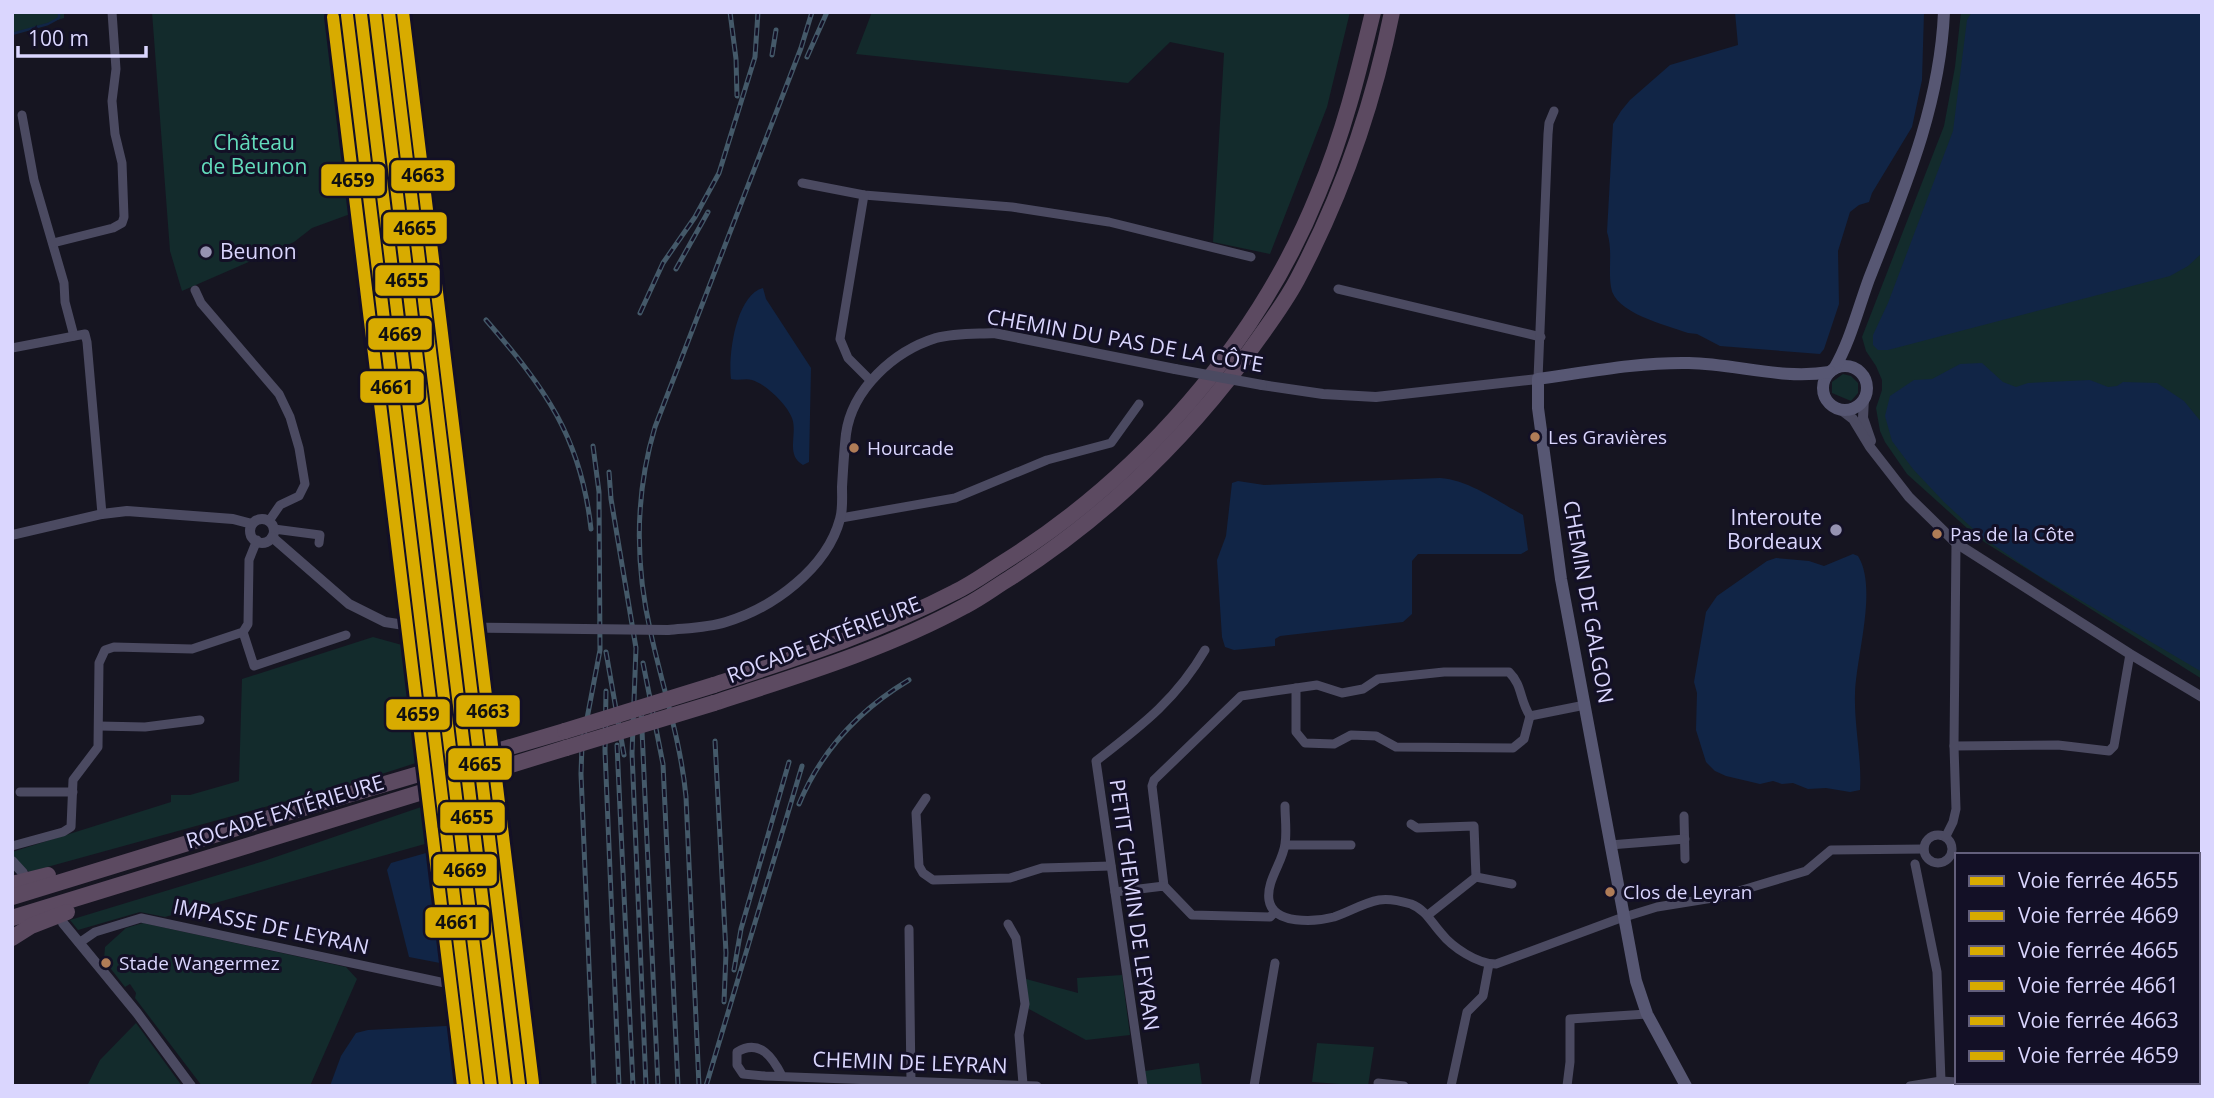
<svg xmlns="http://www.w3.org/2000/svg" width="2214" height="1098" font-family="'Open Sans',sans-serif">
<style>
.green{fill:#132b2c}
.water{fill:#112546}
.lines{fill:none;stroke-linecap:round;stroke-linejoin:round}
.stream{stroke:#112546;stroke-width:2.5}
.minor{stroke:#4b4a61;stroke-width:9}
.tertiary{stroke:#4b4a61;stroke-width:10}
.secondary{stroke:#575773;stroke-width:12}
.motorway{stroke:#5c4a61;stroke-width:16}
.rail-casing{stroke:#445969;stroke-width:5}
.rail{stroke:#131026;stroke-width:2.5;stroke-dasharray:8;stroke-linecap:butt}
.tertiary-bridge{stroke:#4b4a61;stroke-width:10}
.motorway-bridge{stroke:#5c4a61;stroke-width:16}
.rail-1-casing{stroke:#131026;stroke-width:18}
.rail-2-casing{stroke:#131026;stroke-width:18}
.rail-3-casing{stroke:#131026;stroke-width:18}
.rail-4-casing{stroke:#131026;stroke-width:18}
.rail-5-casing{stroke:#131026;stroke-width:18}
.rail-6-casing{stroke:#131026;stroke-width:18}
.rail-1{stroke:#d8ab00;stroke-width:12}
.rail-2{stroke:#d8ab00;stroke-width:12}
.rail-3{stroke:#d8ab00;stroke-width:12}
.rail-4{stroke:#d8ab00;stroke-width:12}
.rail-5{stroke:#d8ab00;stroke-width:12}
.rail-6{stroke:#d8ab00;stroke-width:12}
.poi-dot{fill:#9592b1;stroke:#131026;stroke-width:2.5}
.bus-dot{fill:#b07c57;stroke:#131026;stroke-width:2.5}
.labels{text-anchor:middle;stroke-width:6;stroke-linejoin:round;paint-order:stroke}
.bus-label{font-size:19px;fill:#dad6fe;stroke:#131026;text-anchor:start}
.park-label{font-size:21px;fill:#63dcbc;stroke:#131026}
.poi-label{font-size:21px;fill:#dad6fe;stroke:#131026;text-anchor:start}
.street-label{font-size:21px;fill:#dad6fe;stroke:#131026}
.line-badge{stroke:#131026;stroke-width:2.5}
.pale-badge-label{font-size:19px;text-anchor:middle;font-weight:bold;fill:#111}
</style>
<rect width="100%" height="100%" fill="#161521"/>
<!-- green -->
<g class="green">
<polygon points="12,12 64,12 64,18 12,34"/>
<polygon points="152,12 363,12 383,202 312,228 294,242 182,291 170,251"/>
<polygon points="872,12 1350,12 1327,107 1270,254 1213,242 1224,53 1170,42 1128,83 856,54"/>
<polygon points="1961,12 2202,12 2202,679 1978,538 1907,474 1885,442 1880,431 1876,408 1882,390 1882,380 1876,366 1866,351 1862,337 1944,126 1955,67"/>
<polygon points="1843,374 1851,376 1858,383 1858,393 1851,401 1832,393 1832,382"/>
<polygon points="373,637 402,645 437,647 450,752 363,780 29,872 12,855 12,852 171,802 171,795 190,795 239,781 242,679"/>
<polygon points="456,795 460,831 439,840 165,917 140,912 78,930 70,920 264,861"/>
<polygon points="143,923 346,967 357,979 310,1086 202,1086 135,998 136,993 130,984 125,987 104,960 105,947 126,928"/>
<polygon points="1122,975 1130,1035 1086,1040 1029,1009 1026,979 1078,993 1077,978"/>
<polygon points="136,1023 182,1086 87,1086 100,1060"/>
<polygon points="1317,1043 1374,1047 1368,1086 1312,1082"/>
<polygon points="1199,1063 1202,1086 1147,1086 1145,1071"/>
</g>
<!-- water -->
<g class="water">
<path d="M1735,12H1924L1922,80L1912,127L1872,193L1869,202L1859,205L1850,212L1838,251L1839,304L1824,349L1820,354L1720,346L1697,334L1688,333C1666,325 1614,313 1611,287C1608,268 1613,250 1607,232L1613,124L1621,111L1630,100L1670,65L1738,45Z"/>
<polygon points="1972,12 2202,12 2202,253 2188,266 2170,276 1888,350 1878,350 1873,345 1873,335 1888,303 1953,131 1967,20"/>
<path d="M763,288L766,299L811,368L809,462L803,465C785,455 798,434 792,418C787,405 766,384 752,380C746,378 738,381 731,379C728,355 736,295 763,288Z"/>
<polygon points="1982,363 2003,382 2016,387 2028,383 2090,380 2108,387 2117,386 2123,382 2157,383 2184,401 2202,423 2202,672 2036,574 1982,537 1944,502 1913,469 1892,441 1885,416 1890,396 1914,380 1932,379 1960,364"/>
<path d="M1440,478C1469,480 1497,501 1523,515L1528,550L1521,554H1418L1412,561V614L1403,622L1280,636L1275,639V646L1234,650L1225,647L1222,637L1217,560L1226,536L1232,483L1238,481L1264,485Z"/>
<path d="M1853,554L1858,556C1878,588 1856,656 1855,694C1854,726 1862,758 1860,790L1850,792L1826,788L1808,789L1793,783L1782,784L1773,781L1760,784L1726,776L1715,771L1706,762L1696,730L1697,693L1694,682L1706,612L1717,596L1767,561L1776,558L1809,561L1824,566Z"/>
<polygon points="433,851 439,856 440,963 409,957 387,870 391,863"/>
<polygon points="465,1025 475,1035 480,1086 330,1086 341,1056 356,1033 368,1030"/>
</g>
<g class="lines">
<!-- stream -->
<polyline class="stream" points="12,34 48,24 59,18 59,12"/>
<!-- minor -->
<g class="minor">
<polyline points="22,115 34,180 64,283 65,302 74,336"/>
<polyline points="802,183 864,195 1012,207 1109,222 1251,257"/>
<polyline points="864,195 840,339 848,358 870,380"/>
<polyline points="53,243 113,228 122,223 124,217 122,163 115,134 112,101 116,69 112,12"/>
<polyline points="1338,289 1541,337"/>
<polyline points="195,290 201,303 279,394 290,417 299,448 305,484 299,496 280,505 269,521"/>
<polyline points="12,348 85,334 87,342 102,514"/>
<polyline points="1538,379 1548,134 1549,123 1554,111"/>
<polyline points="841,518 955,498 1047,460 1111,443 1139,404"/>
<polyline points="274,529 320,535 319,543"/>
<polyline points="243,632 254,666 346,635"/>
<polyline points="1296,688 1296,732 1305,743 1334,744 1351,735 1376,736 1396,747 1513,748 1524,739 1530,716 1585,705"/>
<polyline points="99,726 145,727 200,720"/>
<polyline points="1954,746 2058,745 2109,751 2114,746 2130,654"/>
<polyline points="20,792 73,792"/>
<polyline points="926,798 916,813 919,866 923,873 933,880 1010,878 1042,868 1111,866"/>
<path d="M1285,806C1285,818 1287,832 1285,844C1283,862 1266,881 1269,900C1273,925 1315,922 1334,917C1349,912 1363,903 1379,900C1389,898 1401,901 1411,904C1426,910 1431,922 1441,933C1452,947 1477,964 1496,964L1618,919L1657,907L1719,897L1806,871L1831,850L1924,849"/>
<polyline points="1684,816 1685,859"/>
<polyline points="1411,824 1417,828 1474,826 1476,877 1428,915"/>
<circle cx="1938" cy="849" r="14"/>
<polyline points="1946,836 1953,822 1956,809 1954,746 1956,543"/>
<polyline points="1286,845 1351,845"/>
<polyline points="1610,845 1685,839"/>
<polyline points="12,846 63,832 71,827 73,780 98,747 99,663 105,650 114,647 192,649 243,632 248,624 249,560 257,540"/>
<polyline points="1915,864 1937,972 1941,1081"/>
<polyline points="1476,877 1512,884"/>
<path d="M1164,886L1152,786L1154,780L1241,696L1317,685L1342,693L1363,689L1378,679L1444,672H1509C1523,686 1519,699 1530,716"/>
<polyline points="1115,892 1164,886 1192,915 1270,917 1275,912"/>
<polyline points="1008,924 1016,938 1025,1004 1019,1035 1023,1084"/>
<polyline points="909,929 911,1082"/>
<polyline points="79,943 95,932 141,918 459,986"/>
<polyline points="2198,1001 2202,1000"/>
<path d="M782,1076C773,1058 760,1038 737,1052V1065L743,1074L765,1076L1037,1086"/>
<polyline points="2185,1082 2189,1086"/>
<polyline points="1378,1083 1404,1086"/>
<path d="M1143,1086L1096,761C1141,726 1176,700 1205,650"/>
<polyline points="1254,1086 1275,963"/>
<polyline points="1451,1086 1467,1012 1483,996 1489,964"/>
<polyline points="1567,1086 1570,1062 1570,1019 1647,1014"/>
<polyline points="1910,1086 1941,1081 1957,1082"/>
<polyline points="1967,1086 1968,1082"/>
<polyline points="1992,1086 1993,1086"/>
<polyline points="2049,1086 2063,1082"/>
</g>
<!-- tertiary -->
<g class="tertiary">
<polyline points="1262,385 1323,394 1376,397 1538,379"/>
<polyline points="1864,398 1863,418 1871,441"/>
<polyline points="1840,409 1853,419 1870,447 1909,497 1956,543 2130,654 2202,697"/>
<circle cx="262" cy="531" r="12"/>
<polyline points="12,535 102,514 127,511 233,519 252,524"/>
<polyline points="272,537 349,604 385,622 417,627 584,629"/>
<path d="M668,630C688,628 707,628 726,622C773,608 827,568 840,519C843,510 842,497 842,487C843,470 844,452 846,434C852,389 894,351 936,338C955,333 975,334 994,333L1175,369"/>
<polyline points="12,861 23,873"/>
<polyline points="63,923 137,1013 191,1086"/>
</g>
<!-- secondary -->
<g class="secondary">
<circle cx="1845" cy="388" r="22"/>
<path d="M1834,369C1850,342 1858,309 1869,279C1903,192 1940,107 1944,12"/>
<path d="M1686,1086L1647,1014L1636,981L1561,579L1538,408V379C1588,372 1639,362 1689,363C1737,364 1782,380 1830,372"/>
</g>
<!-- motorway -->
<g class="motorway">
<path d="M714,685C796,658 878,632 955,592C972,584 988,572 1004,562C1140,477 1258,343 1318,194C1343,135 1358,74 1373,12"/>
<path d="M714,703C800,675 886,649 965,606C981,598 995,587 1010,578C1102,519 1179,446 1244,359C1262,333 1282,308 1297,280C1342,195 1373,106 1392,12"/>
<polyline points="12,884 48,875"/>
<polyline points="12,897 276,816 565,731"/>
<polyline points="12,918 566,748"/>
<polyline points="12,938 31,926 67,912"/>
</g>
<defs>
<g id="rail">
<polyline points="730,12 736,59 737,96"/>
<polyline points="772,55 776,30"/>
<polyline points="807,57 827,12"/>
<polyline points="676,269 708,212"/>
<polyline points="640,313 663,263 695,217 719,173 755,57 758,12"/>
<path d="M486,320C545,388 581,437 591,529"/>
<polyline points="593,446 599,492 600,650 582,745 581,774 594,1086"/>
<polyline points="609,472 611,499 636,648 632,753 646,1086"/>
<polyline points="606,652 624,755"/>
<polyline points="643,663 663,764 678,1086"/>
<polyline points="606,691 605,751 619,1086"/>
<polyline points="641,708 658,1086"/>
<polyline points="715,741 726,953 724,1002"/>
<polyline points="617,745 633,1086"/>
<path d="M799,804C822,749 859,710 909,680"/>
<polyline points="734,970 741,929 789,762"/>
<path d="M699,1086L686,797C681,742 663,689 651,634C635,565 635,494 655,427L801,48L812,12"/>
<polyline points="706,1086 802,766"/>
</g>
</defs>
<!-- rail casing -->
<use href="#rail" class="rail-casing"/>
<!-- rail -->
<use href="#rail" class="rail"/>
<!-- tertiary-bridge -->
<g class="tertiary-bridge">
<polyline points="1175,369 1262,385"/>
<polyline points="584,629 668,630"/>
</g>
<!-- motorway-bridge -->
<g class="motorway-bridge">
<polyline points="565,731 714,685"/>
<polyline points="566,748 714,703"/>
</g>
<defs>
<polyline id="rail-1" points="375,12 505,1086"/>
<polyline id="rail-2" points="361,14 491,1086"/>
<polyline id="rail-3" points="389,12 519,1084"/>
<polyline id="rail-4" points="347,15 477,1086"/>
<polyline id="rail-5" points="403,12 533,1083"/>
<polyline id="rail-6" points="333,17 463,1086"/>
</defs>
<!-- rail-1 casing -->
<use href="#rail-1" class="rail-1-casing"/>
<!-- rail-2 casing -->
<use href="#rail-2" class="rail-2-casing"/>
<!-- rail-3 casing -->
<use href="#rail-3" class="rail-3-casing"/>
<!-- rail-4 casing -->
<use href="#rail-4" class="rail-4-casing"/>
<!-- rail-5 casing -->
<use href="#rail-5" class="rail-5-casing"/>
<!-- rail-6 casing -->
<use href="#rail-6" class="rail-6-casing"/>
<!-- rail-1 -->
<use href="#rail-1" class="rail-1"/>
<!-- rail-2 -->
<use href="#rail-2" class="rail-2"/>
<!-- rail-3 -->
<use href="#rail-3" class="rail-3"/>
<!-- rail-4 -->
<use href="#rail-4" class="rail-4"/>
<!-- rail-5 -->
<use href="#rail-5" class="rail-5"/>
<!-- rail-6 -->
<use href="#rail-6" class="rail-6"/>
</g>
<!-- markers -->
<g class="poi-dot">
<circle cx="206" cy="252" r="7"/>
<circle cx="1836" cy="530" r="7"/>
</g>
<g class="bus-dot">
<circle cx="1535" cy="437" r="6"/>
<circle cx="854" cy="448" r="6"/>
<circle cx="1937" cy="534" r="6"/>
<circle cx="1610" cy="892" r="6"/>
<circle cx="106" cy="963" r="6"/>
</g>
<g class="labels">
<!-- bus labels -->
<g class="bus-label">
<text x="1548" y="444">Les Gravières</text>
<text x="867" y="455">Hourcade</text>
<text x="1950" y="541">Pas de la Côte</text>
<text x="1623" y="899">Clos de Leyran</text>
<text x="119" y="970">Stade Wangermez</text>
</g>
<!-- park labels -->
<g class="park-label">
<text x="254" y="150">Château<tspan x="254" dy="24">de Beunon</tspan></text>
</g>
<!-- poi labels -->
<g class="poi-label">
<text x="220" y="259">Beunon</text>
<text x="1822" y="525" text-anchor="end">Interoute<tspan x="1822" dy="24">Bordeaux</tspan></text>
</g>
<!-- street labels -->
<g class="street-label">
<text transform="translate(1125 341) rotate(10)" y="7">CHEMIN DU PAS DE LA CÔTE</text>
<text transform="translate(1588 602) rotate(80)" y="7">CHEMIN DE GALGON</text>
<text transform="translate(824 640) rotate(-21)" y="7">ROCADE EXTÉRIEURE</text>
<text transform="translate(285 812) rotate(-17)" y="7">ROCADE EXTÉRIEURE</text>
<text transform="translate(1134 905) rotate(82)" y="7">PETIT CHEMIN DE LEYRAN</text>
<text transform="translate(271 927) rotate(12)" y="7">IMPASSE DE LEYRAN</text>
<text transform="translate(910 1063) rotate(2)" y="7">CHEMIN DE LEYRAN</text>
</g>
</g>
<g class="line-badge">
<rect x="390" y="159" width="66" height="33" rx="7" fill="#d8ab00"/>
<rect x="320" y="163" width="66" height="34" rx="7" fill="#d8ab00"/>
<rect x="382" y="211" width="66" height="34" rx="7" fill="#d8ab00"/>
<rect x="374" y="264" width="67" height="33" rx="7" fill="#d8ab00"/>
<rect x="367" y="317" width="66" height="34" rx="7" fill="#d8ab00"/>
<rect x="359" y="370" width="66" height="34" rx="7" fill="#d8ab00"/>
<rect x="455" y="694" width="66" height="34" rx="7" fill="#d8ab00"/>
<rect x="385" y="698" width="66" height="33" rx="7" fill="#d8ab00"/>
<rect x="447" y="747" width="66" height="34" rx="7" fill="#d8ab00"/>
<rect x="439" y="801" width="67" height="33" rx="7" fill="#d8ab00"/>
<rect x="432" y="853" width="66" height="34" rx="7" fill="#d8ab00"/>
<rect x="424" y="906" width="66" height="33" rx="7" fill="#d8ab00"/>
</g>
<g class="pale-badge-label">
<text x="423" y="182">4663</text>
<text x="353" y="187">4659</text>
<text x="415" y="235">4665</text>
<text x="407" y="287">4655</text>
<text x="400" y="341">4669</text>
<text x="392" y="394">4661</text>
<text x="488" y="718">4663</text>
<text x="418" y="721">4659</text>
<text x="480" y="771">4665</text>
<text x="472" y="824">4655</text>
<text x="465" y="877">4669</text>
<text x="457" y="929">4661</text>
</g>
<!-- border -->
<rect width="2214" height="1098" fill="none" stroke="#dad6fe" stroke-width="28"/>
<!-- legend -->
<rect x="1955" y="853" width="245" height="231" fill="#131026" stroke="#635f7c" stroke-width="2"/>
<rect x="1969" y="876" width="35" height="10" fill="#d8ab00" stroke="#635f7c" stroke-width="2"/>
<text x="2018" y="888" font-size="21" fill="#dad6fe">Voie ferrée 4655</text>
<rect x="1969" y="911" width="35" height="10" fill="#d8ab00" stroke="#635f7c" stroke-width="2"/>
<text x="2018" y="923" font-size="21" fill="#dad6fe">Voie ferrée 4669</text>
<rect x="1969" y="946" width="35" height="10" fill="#d8ab00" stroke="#635f7c" stroke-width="2"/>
<text x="2018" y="958" font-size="21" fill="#dad6fe">Voie ferrée 4665</text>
<rect x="1969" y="981" width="35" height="10" fill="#d8ab00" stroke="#635f7c" stroke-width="2"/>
<text x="2018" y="993" font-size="21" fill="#dad6fe">Voie ferrée 4661</text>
<rect x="1969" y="1016" width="35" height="10" fill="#d8ab00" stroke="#635f7c" stroke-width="2"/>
<text x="2018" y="1028" font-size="21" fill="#dad6fe">Voie ferrée 4663</text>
<rect x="1969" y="1051" width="35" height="10" fill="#d8ab00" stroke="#635f7c" stroke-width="2"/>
<text x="2018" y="1063" font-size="21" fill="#dad6fe">Voie ferrée 4659</text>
<!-- scale -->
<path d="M18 46v10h128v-10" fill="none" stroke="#dad6fe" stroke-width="3.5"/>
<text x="28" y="46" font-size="21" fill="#dad6fe" stroke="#131026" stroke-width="5" paint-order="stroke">100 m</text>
</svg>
